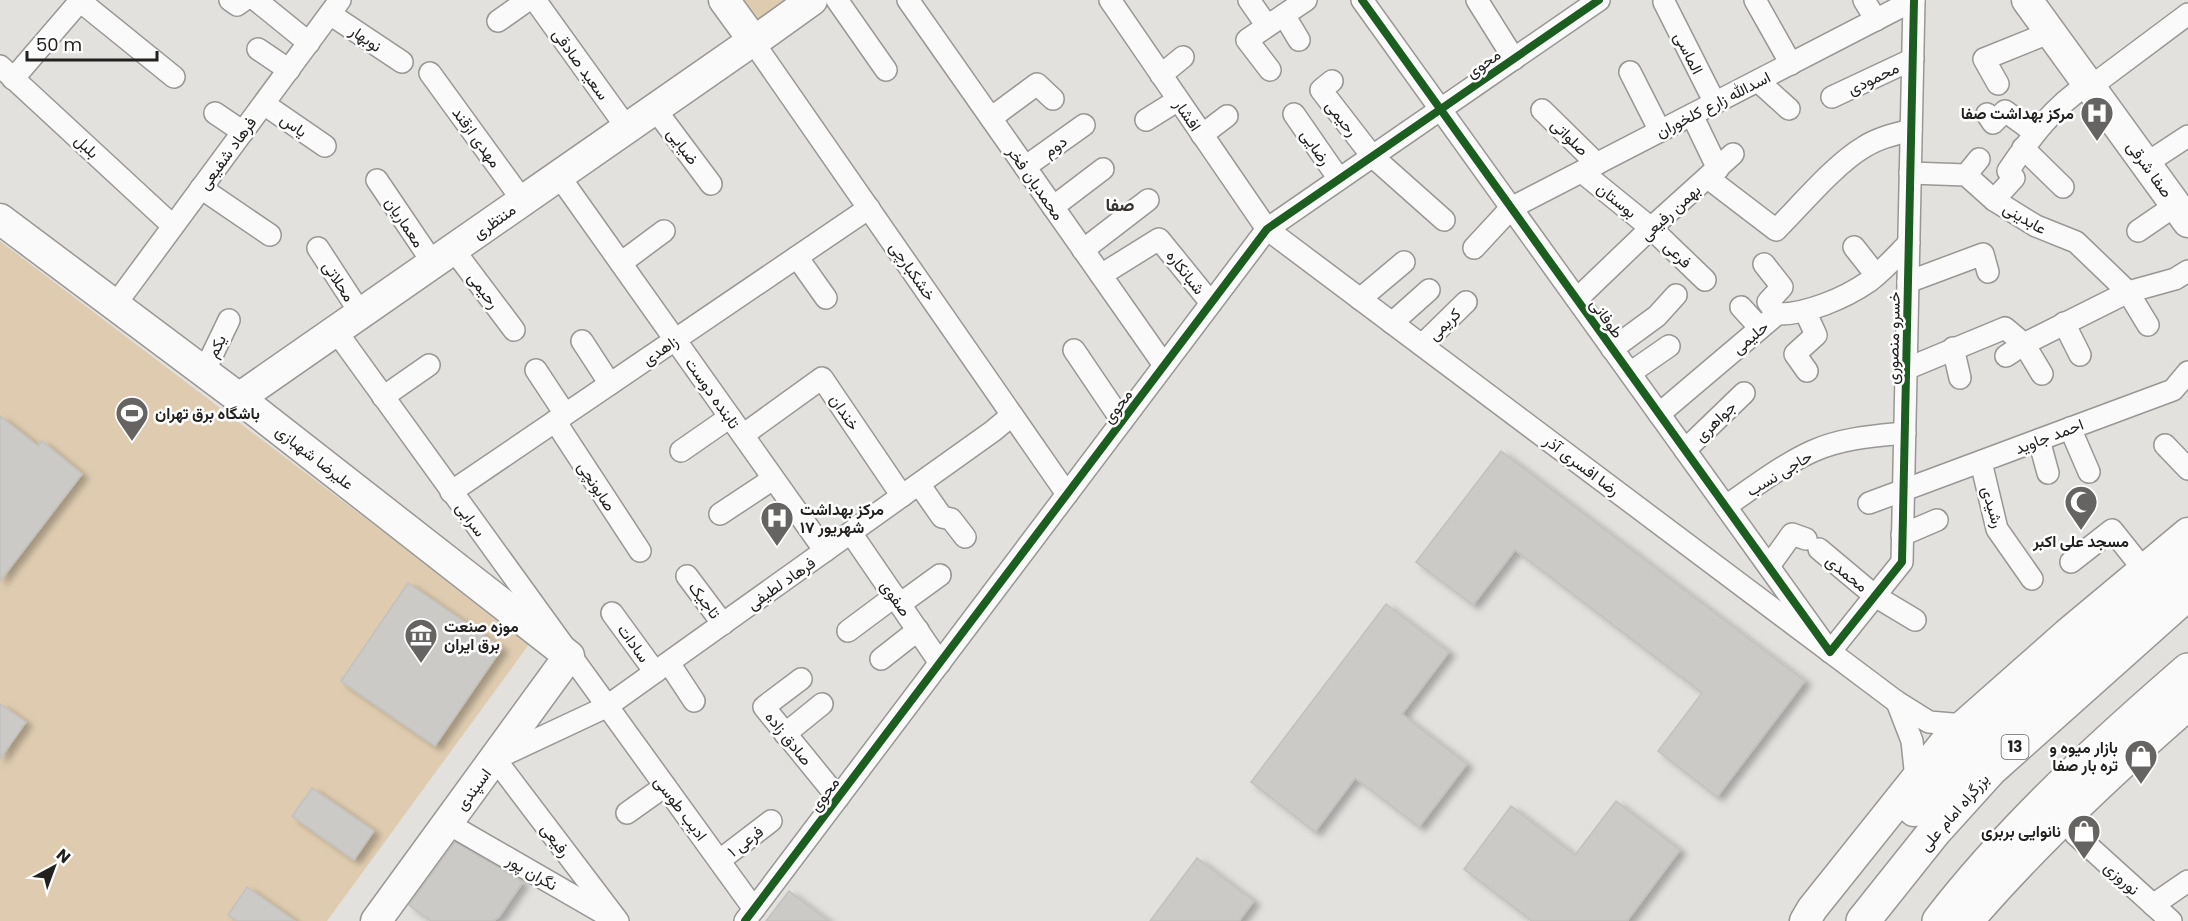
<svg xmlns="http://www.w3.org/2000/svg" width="2188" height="921" font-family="Poppins,Vazirmatn,sans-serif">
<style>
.green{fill:#dfccb0}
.building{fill:#cbcac7;stroke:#c2c1be;stroke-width:1.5;filter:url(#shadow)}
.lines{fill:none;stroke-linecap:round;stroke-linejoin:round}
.street-casing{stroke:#999795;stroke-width:24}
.secondary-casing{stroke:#999795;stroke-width:33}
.highway-casing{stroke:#999795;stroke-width:36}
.street{stroke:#fbfafa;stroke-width:21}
.secondary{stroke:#fbfafa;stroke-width:30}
.highway{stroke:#fbfafa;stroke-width:33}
.cycleway-casing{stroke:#fff;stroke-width:11}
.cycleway{stroke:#1b5e20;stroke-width:8}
.labels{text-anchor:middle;stroke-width:5;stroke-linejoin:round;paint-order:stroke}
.shield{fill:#fff;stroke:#646462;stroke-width:1.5}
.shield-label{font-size:15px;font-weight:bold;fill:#22211f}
.street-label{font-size:16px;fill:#22211f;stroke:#fff}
.poi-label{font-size:16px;font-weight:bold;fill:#22211f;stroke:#fff;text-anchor:end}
.neighbourhood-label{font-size:18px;font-weight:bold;fill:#35322f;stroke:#fff}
</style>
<defs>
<filter id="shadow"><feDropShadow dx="6" dy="4" stdDeviation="3" flood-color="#0004"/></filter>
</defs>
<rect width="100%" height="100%" fill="#e3e1de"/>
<!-- green -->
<g class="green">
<polygon points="741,0 787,0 756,21"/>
<polygon points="0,241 530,643 327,921 0,921"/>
</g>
<!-- building -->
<g class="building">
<polygon points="0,416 38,446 42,441 82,474 0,581"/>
<polygon points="1501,451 1805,681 1717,797 1658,751 1702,693 1515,550 1473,605 1416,562"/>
<polygon points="408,583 502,648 435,746 341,681"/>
<polygon points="1386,604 1449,652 1402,714 1467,764 1419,827 1355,778 1315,832 1251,782"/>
<polygon points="0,704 26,722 0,759"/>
<polygon points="312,788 374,831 354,860 292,816"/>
<polygon points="1616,801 1680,850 1627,921 1532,921 1464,869 1511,806 1575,855"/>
<polygon points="455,842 523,882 499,917 493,921 431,921 409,905"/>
<polygon points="1197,858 1254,901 1239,921 1150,921"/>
<polygon points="247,887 295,921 237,921 228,915"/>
<polygon points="789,891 829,921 766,921"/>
</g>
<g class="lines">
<defs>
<g id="street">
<polyline points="230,0 237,5 244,0"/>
<polyline points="256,0 309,43"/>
<polyline points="535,0 627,128"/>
<polyline points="837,0 886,70"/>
<polyline points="908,0 1164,365"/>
<polyline points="1110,0 1267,229 1897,702"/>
<polyline points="1249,0 1267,26"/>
<polyline points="1362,0 1830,652 1902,562 1914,0"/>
<polyline points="1477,0 1514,59"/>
<polyline points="1755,0 1791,64"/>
<polyline points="1864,0 1876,20"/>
<polyline points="80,1 174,77"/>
<polyline points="1664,2 1715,103"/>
<polyline points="330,14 402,62"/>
<polyline points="1284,15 1299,40"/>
<polyline points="498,21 528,0"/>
<polyline points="258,49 289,70"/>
<polyline points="758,49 1067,494"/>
<polyline points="0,66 173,226"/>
<polyline points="1270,70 1247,40 1306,0"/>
<polyline points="1630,72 1660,131"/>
<polyline points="430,73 523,201"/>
<polyline points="1161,75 1183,57"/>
<polyline points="13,79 80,1 79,0"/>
<polyline points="2101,79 2188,14"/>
<polyline points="1332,81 1321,90 1372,156 1444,220"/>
<polyline points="1758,81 1789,109"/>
<polyline points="1998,84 1984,59 2051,32"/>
<polyline points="1832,97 1913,59"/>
<polyline points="264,104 325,146"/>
<polyline points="655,109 711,184"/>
<polyline points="1542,110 1597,164"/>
<polyline points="215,113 243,132"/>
<polyline points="1294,114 1339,179"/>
<polyline points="1987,114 1993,123 2005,111 2034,132"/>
<polyline points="1692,115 1718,169"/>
<polyline points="991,118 1037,84 1053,99"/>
<polyline points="1146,120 1178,100"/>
<polyline points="1202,135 1227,116"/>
<polyline points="2023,148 2063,187"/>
<polyline points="2156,157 2188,136"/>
<polyline points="1025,167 1084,125"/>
<polyline points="1582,172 1651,228 1705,280"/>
<polyline points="1910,173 1966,175 1994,200 2036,226 2076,242 2128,292 2175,279 2188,271"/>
<polyline points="1966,175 1979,159"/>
<polyline points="559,176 825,551"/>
<path d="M1708,178L1776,230C1801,205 1835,164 1864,147C1878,138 1895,134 1911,130"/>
<polyline points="377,180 433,263"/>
<polyline points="201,188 270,235"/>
<path d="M1994,200L2014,178L2008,171C2031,137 2053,107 2088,84"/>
<polyline points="1053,207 1103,169"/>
<polyline points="2138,231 2176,205"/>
<polyline points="1854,247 1876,275"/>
<polyline points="318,248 361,314"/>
<polyline points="1474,248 1511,208 1914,0"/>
<polyline points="453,249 514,330"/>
<polyline points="1083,250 1148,200"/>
<polyline points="797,257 826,298"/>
<polyline points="621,263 664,231"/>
<polyline points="1764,264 1782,287 1768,302 1777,314"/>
<polyline points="1101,275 1159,239 1211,303"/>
<polyline points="1908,282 1983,254 1988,272"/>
<polyline points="1360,299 1404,262"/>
<polyline points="1577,299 1651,228 1733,154"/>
<polyline points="115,305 340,0"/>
<polyline points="1741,307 1760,328"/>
<polyline points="1805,311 1816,335 1795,354 1807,371"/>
<polyline points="1392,323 1429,290"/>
<polyline points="2064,323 2080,355"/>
<polyline points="336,331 754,909"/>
<polyline points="582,341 610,384"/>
<polyline points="1422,345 1466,302"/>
<polyline points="1953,348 1960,378"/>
<polyline points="1612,349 1657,316 1676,295"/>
<polyline points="1074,350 1122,421"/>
<polyline points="2006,356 2024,344 2042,374"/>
<polyline points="1906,369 2005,328 2024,344 2128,292 2148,325"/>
<polyline points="536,370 565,414"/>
<polyline points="204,372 229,320"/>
<polyline points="1630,373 1669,346"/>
<polyline points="383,397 429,365"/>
<path d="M1659,414L1777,314C1805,315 1845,298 1868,282C1883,271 1896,256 1909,243"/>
<polyline points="555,421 640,551"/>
<polyline points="2070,428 2089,472"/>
<polyline points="743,435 822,378 902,496"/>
<polyline points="2039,440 2048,473"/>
<polyline points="2165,445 2188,469"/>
<polyline points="1685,450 1744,393"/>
<polyline points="681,451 730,417"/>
<polyline points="1981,462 1997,529 2032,579"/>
<polyline points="919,484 942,517 951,519 965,537"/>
<polyline points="451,492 869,208"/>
<polyline points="1869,503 2173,390 2188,372"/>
<path d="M1726,506C1754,487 1782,465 1813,451C1842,438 1874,436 1905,433"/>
<polyline points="720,514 773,479"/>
<polyline points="851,533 940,663"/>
<polyline points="1902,535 1937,520"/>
<polyline points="1819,549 1875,596 1915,620"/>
<polyline points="2071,562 2112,530 2144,570"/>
<polyline points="1769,566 1792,534 1806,539"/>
<polyline points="687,576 723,624"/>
<polyline points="900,604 940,575"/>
<polyline points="612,613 655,672"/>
<polyline points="848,631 895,596"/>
<polyline points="881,659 918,630"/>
<polyline points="669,663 694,701"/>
<polyline points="801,679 764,707 838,798"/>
<polyline points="785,734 822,704"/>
<polyline points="1916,779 1912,741 1897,702 1929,722 1964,725"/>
<polyline points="627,813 665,786"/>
<polyline points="447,823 610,917"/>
<polyline points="2075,834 2171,921"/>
<polyline points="720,860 771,821"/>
<polyline points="2153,905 2188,881"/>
<polyline points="618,921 495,759 606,707 993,431 1012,415"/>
<polyline points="745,921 1267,229 1599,0"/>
</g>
<g id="secondary">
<polyline points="724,0 748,33"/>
<polyline points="2027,0 2188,222"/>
<polyline points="759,38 812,0"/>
<polyline points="0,219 239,398 569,656 376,921"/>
<polyline points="239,398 748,44"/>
<polyline points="1914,811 1970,751 2130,611 2188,564"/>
<polyline points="1805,921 1812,909 1947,740 2067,634 2188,533"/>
<path d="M1968,921C2035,843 2111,772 2188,705"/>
</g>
<g id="highway">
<polyline points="1863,921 1934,832 1991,769 2188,593"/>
<path d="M1939,921C2011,828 2099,747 2188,670"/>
</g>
</defs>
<!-- street casing -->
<use href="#street" class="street-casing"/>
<!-- secondary casing -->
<use href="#secondary" class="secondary-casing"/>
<!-- highway casing -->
<use href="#highway" class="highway-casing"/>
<!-- street -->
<use href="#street" class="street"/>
<!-- secondary -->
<use href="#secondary" class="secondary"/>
<!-- highway -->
<use href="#highway" class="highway"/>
<defs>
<g id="cycleway">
<polyline points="1362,0 1830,652 1902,562 1914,0"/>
<polyline points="745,921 1267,229 1599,0"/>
</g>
</defs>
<!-- cycleway casing -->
<use href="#cycleway" class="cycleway-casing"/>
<!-- cycleway -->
<use href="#cycleway" class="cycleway"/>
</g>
<!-- icons -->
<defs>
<symbol id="hospital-pin" viewBox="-11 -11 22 30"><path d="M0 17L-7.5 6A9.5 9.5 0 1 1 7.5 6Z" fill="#666462" stroke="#fff"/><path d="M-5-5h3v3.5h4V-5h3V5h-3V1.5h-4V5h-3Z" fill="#fff"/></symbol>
<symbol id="stadium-pin" viewBox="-11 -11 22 30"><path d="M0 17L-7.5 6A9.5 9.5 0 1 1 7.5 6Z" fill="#666462" stroke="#fff"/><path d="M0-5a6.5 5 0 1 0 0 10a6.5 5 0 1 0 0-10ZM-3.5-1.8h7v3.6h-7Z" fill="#fff"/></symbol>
<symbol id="mosque-pin" viewBox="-11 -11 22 30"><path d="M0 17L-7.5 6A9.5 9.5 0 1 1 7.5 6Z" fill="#666462" stroke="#fff"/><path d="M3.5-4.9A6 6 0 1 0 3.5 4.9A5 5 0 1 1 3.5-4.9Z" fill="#fff"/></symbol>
<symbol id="museum-pin" viewBox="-11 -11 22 30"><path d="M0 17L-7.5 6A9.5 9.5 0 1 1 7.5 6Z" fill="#666462" stroke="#fff"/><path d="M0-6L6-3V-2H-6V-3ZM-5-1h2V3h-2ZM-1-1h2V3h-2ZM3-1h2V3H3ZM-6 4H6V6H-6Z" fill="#fff"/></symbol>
<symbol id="shop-pin" viewBox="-11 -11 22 30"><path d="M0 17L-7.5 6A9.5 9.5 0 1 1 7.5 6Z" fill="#666462" stroke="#fff"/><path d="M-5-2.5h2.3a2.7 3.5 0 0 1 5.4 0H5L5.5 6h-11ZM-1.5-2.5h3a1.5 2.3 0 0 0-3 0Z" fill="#fff"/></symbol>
</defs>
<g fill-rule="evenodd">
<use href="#hospital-pin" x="2078" y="94" width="38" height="52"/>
<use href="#stadium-pin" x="113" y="394" width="38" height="52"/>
<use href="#mosque-pin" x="2062" y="483" width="38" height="52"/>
<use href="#hospital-pin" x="758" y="499" width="38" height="52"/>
<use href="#museum-pin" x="402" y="616" width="38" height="52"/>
<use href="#shop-pin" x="2122" y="737" width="38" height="52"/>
<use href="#shop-pin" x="2065" y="812" width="38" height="52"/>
</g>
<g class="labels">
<!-- shield labels -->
<rect class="shield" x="2001.5" y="735" width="27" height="24" rx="4.5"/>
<g class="shield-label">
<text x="2015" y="752">13</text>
</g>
<!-- street labels -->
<g class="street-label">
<text transform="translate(366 38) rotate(34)" y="6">نوبهار</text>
<text transform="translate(1689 53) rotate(63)" y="6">الماسی</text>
<text transform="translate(1483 63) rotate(-35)" y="6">محوی</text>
<text transform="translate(581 64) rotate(54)" y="6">سعید صادقی</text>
<text transform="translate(1873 78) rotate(-26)" y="6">محمودی</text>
<text transform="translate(1713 104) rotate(-27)" y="6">اسدالله زارع کلخوران</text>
<text transform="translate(1188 115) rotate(56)" y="6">افشار</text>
<text transform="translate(1342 118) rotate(52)" y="6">رحیمی</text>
<text transform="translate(294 125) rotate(35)" y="6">یاس</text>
<text transform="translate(477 137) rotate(54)" y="6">مهدی ازقند</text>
<text transform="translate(1570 137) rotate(44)" y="6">صلواتی</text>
<text transform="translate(87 146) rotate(43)" y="6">بلبل</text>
<text transform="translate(683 146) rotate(53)" y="6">ضیایی</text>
<text transform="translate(1055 146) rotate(-35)" y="6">دوم</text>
<text transform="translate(1316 147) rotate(55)" y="6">رضایی</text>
<text transform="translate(227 153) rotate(-54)" y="6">فرهاد شفیعی</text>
<text transform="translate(2150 169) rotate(54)" y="6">صفا شرقی</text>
<text transform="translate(1036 183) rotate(55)" y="6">محمدیان فخر</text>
<text transform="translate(1617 200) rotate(39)" y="6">بوستان</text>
<text transform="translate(1670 212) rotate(-42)" y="6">بهمن رفیعی</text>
<text transform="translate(2025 218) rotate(30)" y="6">عابدینی</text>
<text transform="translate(494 221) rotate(-35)" y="6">منتظری</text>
<text transform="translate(405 222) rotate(56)" y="6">معماریان</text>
<text transform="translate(1678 254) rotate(44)" y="6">فرعی</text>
<text transform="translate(913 271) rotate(55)" y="6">خشکبارچی</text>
<text transform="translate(1186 272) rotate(52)" y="6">شبانکاره</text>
<text transform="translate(339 281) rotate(57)" y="6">محلاتی</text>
<text transform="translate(484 290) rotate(53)" y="6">رحیمی</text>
<text transform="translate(1607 318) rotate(54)" y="6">طوفانی</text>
<text transform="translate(1444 324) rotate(-44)" y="6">کریمی</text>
<text transform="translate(1750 337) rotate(-40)" y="6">حلیمی</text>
<text transform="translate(1893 338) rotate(-89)" y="6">خسرو منصوری</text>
<text transform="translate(216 346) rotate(-64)" y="6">یکم</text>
<text transform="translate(660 350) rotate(-34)" y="6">زاهدی</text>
<text transform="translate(713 393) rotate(55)" y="6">تابنده دوست</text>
<text transform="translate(1117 406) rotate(-53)" y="6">محوی</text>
<text transform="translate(845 412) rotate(56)" y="6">خندان</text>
<text transform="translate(1715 421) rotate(-44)" y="6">جواهری</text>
<text transform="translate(2049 436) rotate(-21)" y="6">احمد جاوید</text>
<text transform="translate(315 457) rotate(38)" y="6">علیرضا شهبازی</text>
<text transform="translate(1582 465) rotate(37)" y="6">رضا افسری آذر</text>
<text transform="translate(1779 473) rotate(-31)" y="6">حاجی نسب</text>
<text transform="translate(597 486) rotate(57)" y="6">صابونچی</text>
<text transform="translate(1993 507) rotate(74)" y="6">رشیدی</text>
<text transform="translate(471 519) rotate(54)" y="6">سرابی</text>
<text transform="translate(1847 573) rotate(39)" y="6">محمدی</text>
<text transform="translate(781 583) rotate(-35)" y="6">فرهاد لطیفی</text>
<text transform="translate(896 598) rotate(55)" y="6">صفوی</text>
<text transform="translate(705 600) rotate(53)" y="6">تاجیک</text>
<text transform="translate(634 643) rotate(54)" y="6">سادات</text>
<text transform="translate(789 738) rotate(51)" y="6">صادق زاده</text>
<text transform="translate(473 789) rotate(-53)" y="6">اسپندی</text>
<text transform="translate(824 794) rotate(-53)" y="6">محوی</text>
<text transform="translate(681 808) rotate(53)" y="6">ادیب طوسی</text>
<text transform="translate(1954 812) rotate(-49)" y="6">بزرگراه امام علی</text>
<text transform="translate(556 840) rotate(53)" y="6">رفیعی</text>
<text transform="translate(745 841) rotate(-37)" y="6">فرعی ۱</text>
<text transform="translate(532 872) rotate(30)" y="6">نگران پور</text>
<text transform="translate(2122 878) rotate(42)" y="6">نوروزی</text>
</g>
<!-- poi labels -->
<g class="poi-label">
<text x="2074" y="119">مرکز بهداشت صفا</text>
<text x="155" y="419" text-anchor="start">باشگاه برق تهران</text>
<text x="800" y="515" text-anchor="start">مرکز بهداشت<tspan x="800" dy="18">۱۷ شهریور</tspan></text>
<text x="2081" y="547" text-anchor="middle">مسجد علی اکبر</text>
<text x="444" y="632" text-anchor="start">موزه صنعت<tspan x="444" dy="18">برق ایران</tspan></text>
<text x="2118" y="753">بازار میوه و<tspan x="2118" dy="18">تره بار صفا</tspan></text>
<text x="2061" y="837">نانوایی بربری</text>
</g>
<!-- neighbourhood labels -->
<g class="neighbourhood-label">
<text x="1120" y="211">صفا</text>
</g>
</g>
<!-- north arrow -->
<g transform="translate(54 867) rotate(41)" stroke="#ffffff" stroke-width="4.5" paint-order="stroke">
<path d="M0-4.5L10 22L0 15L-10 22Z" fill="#22211f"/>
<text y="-9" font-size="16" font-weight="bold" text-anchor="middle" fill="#22211f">N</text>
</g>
<!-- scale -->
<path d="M27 51v9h130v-9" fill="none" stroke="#22211f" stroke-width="3"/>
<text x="36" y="51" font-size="18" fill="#22211f" stroke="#ffffff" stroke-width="4.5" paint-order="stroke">50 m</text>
</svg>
